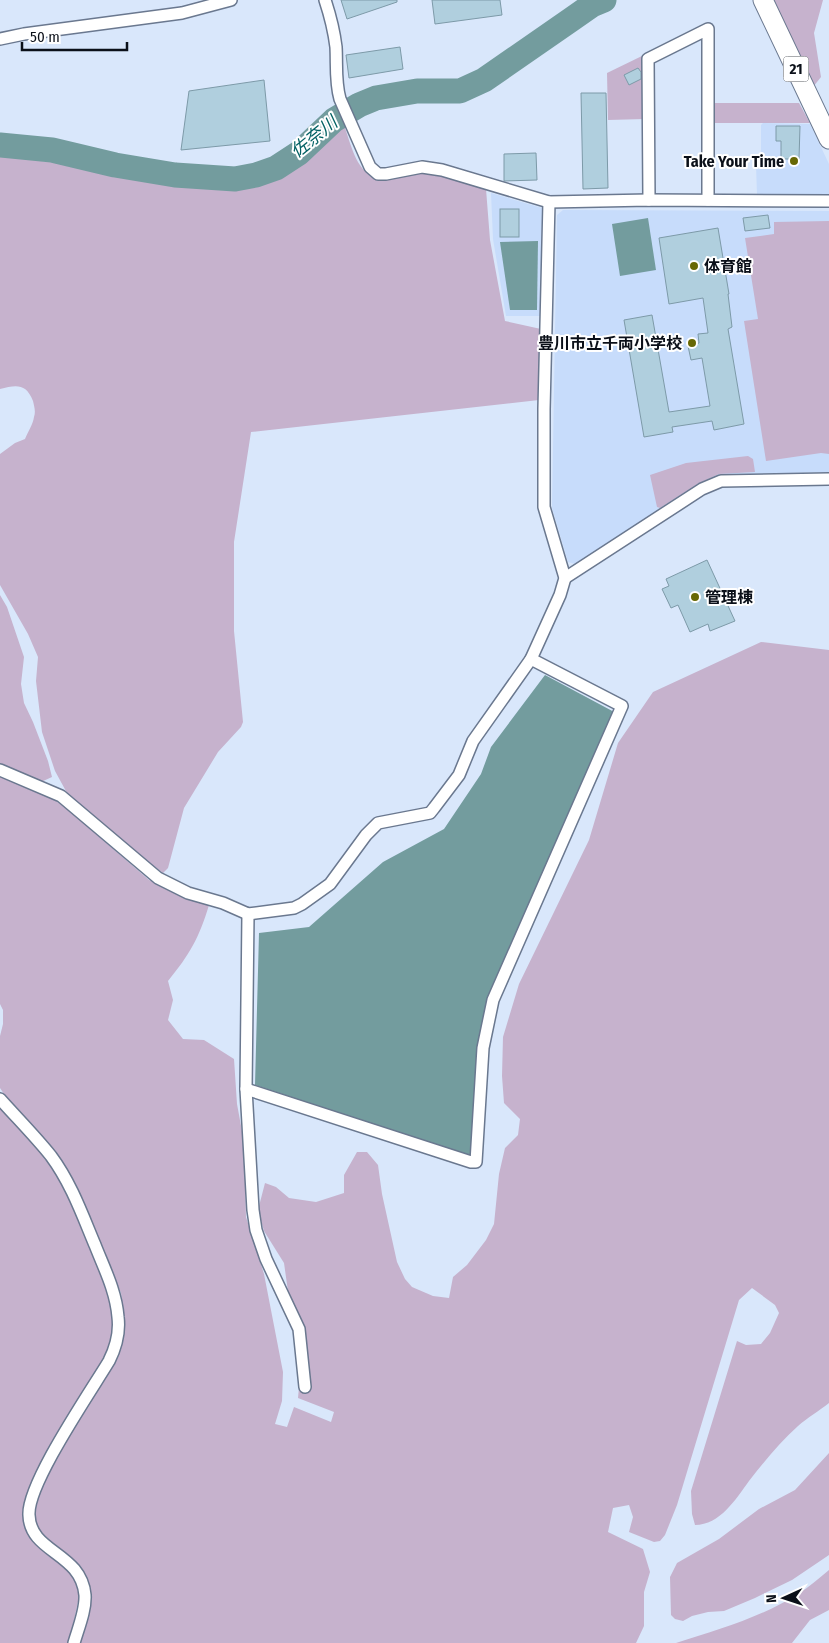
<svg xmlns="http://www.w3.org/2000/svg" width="829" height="1643" font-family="'Fira Sans Condensed','Noto Sans JP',sans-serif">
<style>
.built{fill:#c7dcfb}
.green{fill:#c6b2cd}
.water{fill:#739c9e}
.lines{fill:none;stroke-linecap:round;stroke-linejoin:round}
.river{stroke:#739c9e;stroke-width:25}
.building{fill:#b0cfde;stroke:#7d9aa8}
.minor-casing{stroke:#6a788f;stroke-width:14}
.primary-casing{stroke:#6a788f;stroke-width:21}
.minor{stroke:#fff;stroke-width:11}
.primary{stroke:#fff;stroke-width:19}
.poi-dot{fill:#676804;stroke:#fff;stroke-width:2}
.labels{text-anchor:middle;stroke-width:4;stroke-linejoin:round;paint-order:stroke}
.shield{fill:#fff;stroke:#54585e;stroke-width:1}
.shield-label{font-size:15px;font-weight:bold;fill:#0b1019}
.poi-label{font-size:16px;font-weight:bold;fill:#0b1019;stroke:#fff;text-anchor:end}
.water-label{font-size:18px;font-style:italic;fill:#036164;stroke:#fff}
</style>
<rect width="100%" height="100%" fill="#d9e7fb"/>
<!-- built -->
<g class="built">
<polygon points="763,123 810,124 829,164 829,195 757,194 756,166 761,158 761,125"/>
<polygon points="491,193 542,208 541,316 506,316 493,239"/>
<polygon points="563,210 829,211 829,472 720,475 702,483 575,564 568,562 552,508 557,215"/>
</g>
<!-- green -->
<g class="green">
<polygon points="772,0 823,0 814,33 821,77 813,87"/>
<polygon points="644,55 645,119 608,120 607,73"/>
<polygon points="712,103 799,103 810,123 712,123"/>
<path d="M333,126L345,128C353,151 356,169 378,181L418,173L432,172L486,189L490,240L505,321L541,329L539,400L251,432L234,542V631L243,722L241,727L218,752L184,808L168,868L163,873L123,843L67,793L55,771L42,732L36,681L38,657L28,634L0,585V454L15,443L25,439C28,432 33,424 34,417C36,411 34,406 33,401C26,383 16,385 0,389V156C48,162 96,167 143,174C174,178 232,188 260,180C290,171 310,145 333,126Z"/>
<polygon points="829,221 829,454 821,453 766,461 744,321 758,319 745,238 774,234 774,222"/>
<polygon points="748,456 753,459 755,472 719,474 699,483 660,508 657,507 650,475 686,463"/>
<polygon points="0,595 7,607 24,657 21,684 24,703 33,722 48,761 52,777 41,782 0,766"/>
<path d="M761,642L829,650V1403C819,1411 807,1418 798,1426C780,1442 764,1462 749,1481C736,1499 720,1525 695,1525L692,1514L691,1491L737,1341L746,1345L761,1344L770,1333L779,1313L775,1305L752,1288L739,1300L677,1505L665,1535L660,1541L654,1542L629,1532L633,1517L629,1505L613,1508L608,1532L643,1549L650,1572L644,1592V1626L636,1643H79L90,1595L85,1576L83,1570L73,1560L48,1542L38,1528L32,1513L41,1489L58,1455L113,1366L120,1349L123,1329V1312L121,1293L77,1188L56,1154L6,1097L0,1088V1036L3,1024V1010L0,1004V774L53,799L66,808L149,880L209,905C199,938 190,954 168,981L173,1000L168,1020L183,1039L204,1040L234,1059L237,1104L244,1142L246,1217L264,1274L283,1372L282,1401L275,1424L287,1427L294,1407L331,1422L334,1412L298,1398L300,1376L284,1263L264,1231L258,1210L265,1183L276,1187L289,1198L316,1202L344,1193V1175L357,1152H367L378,1165L382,1194L397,1262L405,1279L412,1287L433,1296L449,1298L453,1277L467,1265L486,1240L494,1224L499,1174L505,1148L518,1135L520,1119L504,1103L502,1076L503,1037L519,984L589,840L618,743L653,692Z"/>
<path d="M0,1106L26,1133L49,1162L67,1191L108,1289L114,1312V1329L111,1346C95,1377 76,1406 59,1436C44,1460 26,1487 24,1516L75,1577L79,1597L69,1643H0Z"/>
<polygon points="829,1453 829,1555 792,1580 755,1598 724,1611 708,1612 692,1616 683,1621 675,1619 671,1615 670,1577 677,1563 719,1539 759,1509 795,1490"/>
<path d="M829,1570V1610L810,1620L792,1643H676C717,1630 762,1617 798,1594C809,1587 819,1578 829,1570Z"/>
</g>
<!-- water -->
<g class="water">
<polygon points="648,218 656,270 620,276 612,224"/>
<polygon points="538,241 537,310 510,310 500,242"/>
<polygon points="545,675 616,713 493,986 478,1046 472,1157 255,1085 259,933 309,927 383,862 444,829 481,774 491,747"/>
</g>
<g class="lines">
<!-- river -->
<polyline class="river" points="0,145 52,150 115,165 175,175 235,179 256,175 276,168 299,153 334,120 359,105 376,98 417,91 460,91 484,80 572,19 592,5 604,0"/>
</g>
<!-- building -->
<g class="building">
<polygon points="341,0 397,0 397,2 347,19"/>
<polygon points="432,0 500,0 502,15 435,24"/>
<polygon points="400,47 403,69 349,78 346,55"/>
<polygon points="638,68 641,72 641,79 629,85 624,75"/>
<polygon points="264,80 270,141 181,150 189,91"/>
<polygon points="581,93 606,93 608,188 583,189"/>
<polygon points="776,126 800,126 799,159 781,159 781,141 776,141"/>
<polygon points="536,153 537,180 504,181 504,154"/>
<rect x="500" y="209" width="19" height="28"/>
<polygon points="768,215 770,228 745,231 743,218"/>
<polygon points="718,228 729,294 728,294 732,327 728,329 744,424 714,430 712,421 672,427 673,432 644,437 624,320 652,315 669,412 710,406 702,358 691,360 688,346 699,343 698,334 708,333 703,298 669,304 659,238"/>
<polygon points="707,560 735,621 710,631 708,624 690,632 678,605 671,608 662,589 669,586 666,579"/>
</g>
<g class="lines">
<defs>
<g id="minor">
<path d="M325,0C330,15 334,31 336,47C337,64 335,82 340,99L370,167L378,174H386L422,167L442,170L549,202L649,200L829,201"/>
<polyline points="0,39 24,34 182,13 231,0"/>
<polyline points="649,200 648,59 708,29 708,200"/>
<polyline points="565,578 702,489 721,481 829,479"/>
<polyline points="0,770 61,796 158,878 188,893 223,903 248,914 294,908 302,904 330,884 366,835 378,823 430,813 434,808 459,775 473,741 531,659 560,595 565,578 544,507 544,409 549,202"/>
<polyline points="248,914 246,1089 253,1210 256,1230 266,1259 299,1329 305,1387"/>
<polyline points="246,1089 471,1162 476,1162 483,1048 493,1000 622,706 531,659"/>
<path d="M0,1099C17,1118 35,1136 51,1156C71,1183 82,1214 95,1245C104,1268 116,1291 118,1317C120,1333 116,1347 109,1361C91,1391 27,1484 29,1515C30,1553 81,1552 85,1595C86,1610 78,1629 74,1643"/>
</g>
<polyline id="primary" points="763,0 829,139"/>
</defs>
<!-- minor casing -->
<use href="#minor" class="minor-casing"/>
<!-- primary casing -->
<use href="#primary" class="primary-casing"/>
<!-- minor -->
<use href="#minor" class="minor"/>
<!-- primary -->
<use href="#primary" class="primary"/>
</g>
<!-- markers -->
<g class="poi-dot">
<circle cx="794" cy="161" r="5"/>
<circle cx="694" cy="266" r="5"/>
<circle cx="692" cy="343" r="5"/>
<circle cx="695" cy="597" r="5"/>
</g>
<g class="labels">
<!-- shield labels -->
<rect class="shield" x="783.5" y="56.5" width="25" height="25" rx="4"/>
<g class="shield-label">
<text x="796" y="74">21</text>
</g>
<!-- poi labels -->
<g class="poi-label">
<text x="784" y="167">Take Your Time</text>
<text x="704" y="272" text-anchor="start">体育館</text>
<text x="682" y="349">豊川市立千両小学校</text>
<text x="705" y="603" text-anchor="start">管理棟</text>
</g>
<!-- water labels -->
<g class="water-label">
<text transform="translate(314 137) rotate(-39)" y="6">佐奈川</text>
</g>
</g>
<!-- north arrow -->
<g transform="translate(784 1598) rotate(267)" stroke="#ffffff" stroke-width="4" paint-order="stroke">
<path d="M0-4L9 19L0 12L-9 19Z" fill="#0b1019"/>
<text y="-8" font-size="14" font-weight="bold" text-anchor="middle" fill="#0b1019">N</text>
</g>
<!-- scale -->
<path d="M22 42v8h105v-8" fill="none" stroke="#0b1019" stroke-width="2.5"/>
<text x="30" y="42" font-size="15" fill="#0b1019" stroke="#ffffff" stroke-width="4" paint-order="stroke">50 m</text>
</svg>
